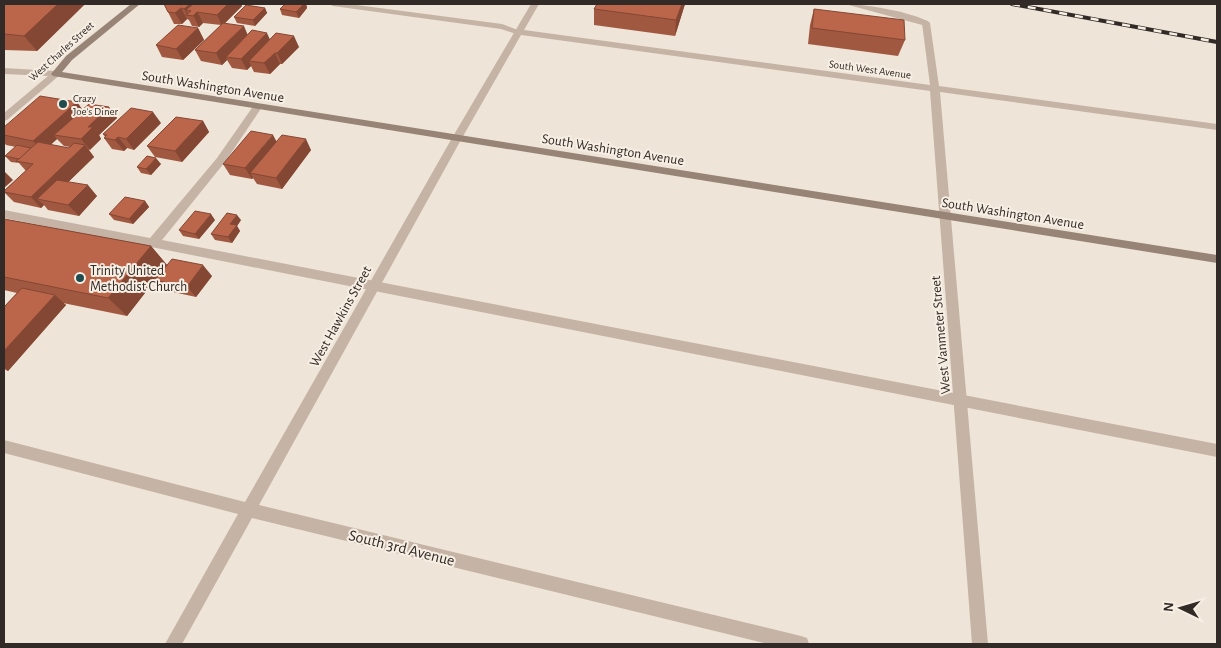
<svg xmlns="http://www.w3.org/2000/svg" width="1221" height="648" font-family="'Alegreya Sans',sans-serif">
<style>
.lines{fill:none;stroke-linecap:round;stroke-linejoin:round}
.lane{fill:#c5b4a6;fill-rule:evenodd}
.street{fill:#c5b4a6;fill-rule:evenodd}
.secondary{fill:#988477;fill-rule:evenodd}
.rail-casing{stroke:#322a26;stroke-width:4}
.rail{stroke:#f7eee4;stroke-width:2.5;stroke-dasharray:8;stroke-linecap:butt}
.wall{fill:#a15840;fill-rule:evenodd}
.shaded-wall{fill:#834734}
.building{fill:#bb664a;stroke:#834734}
.poi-dot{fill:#204b4f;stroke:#f7eee4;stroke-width:2}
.labels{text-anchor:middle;stroke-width:4;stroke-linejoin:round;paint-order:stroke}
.far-street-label{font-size:11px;fill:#322a26;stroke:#f7eee4}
.far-poi-label{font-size:11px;fill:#322a26;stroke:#f7eee4;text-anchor:start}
.street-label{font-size:14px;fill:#322a26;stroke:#f7eee4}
.poi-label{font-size:14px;fill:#322a26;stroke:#f7eee4;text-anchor:start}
.near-street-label{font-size:16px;fill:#322a26;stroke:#f7eee4}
</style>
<rect width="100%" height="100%" fill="#eee4d8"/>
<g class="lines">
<!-- lane -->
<g class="lane">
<polygon points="329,4 349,4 502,24 523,32 519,35 501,29 333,6"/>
<path d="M845,4C861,3 918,13 930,23L926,26Z"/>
<polygon points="257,104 262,107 225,162 162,240 1217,444 1217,457 4,218 4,210 150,238 217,158 254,105"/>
</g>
<!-- street -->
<g class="street">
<polygon points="531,4 539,4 524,30 930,85 922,23 926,20 930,23 939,86 1217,124 1217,130 940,92 988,644 972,644 930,91 521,35 462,138 259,505 801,636 807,638 809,644 768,644 252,518 182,644 165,644 238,514 4,453 4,440 245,502 452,138"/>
<polygon points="4,68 56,71 61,74 7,120 4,121 4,113 48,76 4,74"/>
</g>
<!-- secondary -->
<polygon class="secondary" points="131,4 140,4 72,60 62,72 1217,255 1217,263 53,76 51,74 66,56"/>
<defs>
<polyline id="rail" points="1012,4 1217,42"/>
</defs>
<!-- rail casing -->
<use href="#rail" class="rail-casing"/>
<!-- rail -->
<use href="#rail" class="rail"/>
</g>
<!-- wall -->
<g class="wall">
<polygon points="6,4 85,4 37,51 4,50 4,6"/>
<polygon points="164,4 241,4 242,6 225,23 248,35 270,39 299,47 282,64 280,64 270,74 254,72 251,66 247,70 232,68 227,60 222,65 201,61 195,50 221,25 203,23 199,27 192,26 189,20 187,19 182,24 174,24"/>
<polygon points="285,4 306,4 307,8 299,18 282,15 280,9"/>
<polygon points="597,4 685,4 675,36 594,25 594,9"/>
<polygon points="265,8 267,13 255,26 237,23 234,17"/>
<polygon points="814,9 905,40 898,56 808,44 810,25"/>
<polygon points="198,28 204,40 183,60 162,57 156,45"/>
<path d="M77,102L82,110L109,107L117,118L99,135L101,139L89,150L94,157L68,182L97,196L79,216L48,210L44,205L41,208L14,202L4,192V191L26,171L19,163L11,162L5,156L16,147L6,145L4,142V127ZM57,139L64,146L70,147L69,148L50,145Z"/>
<polygon points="203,121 209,132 182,162 155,157 147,146"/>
<polygon points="161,123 134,150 127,148 124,151 112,149 104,138 105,137 103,134"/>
<polygon points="276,141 311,150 282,189 257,184 253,178 252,179 230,175 223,164"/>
<polygon points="161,164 151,175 141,173 137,167"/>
<polygon points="145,201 149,207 133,224 114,220 109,214"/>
<polygon points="4,219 151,246 167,265 212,276 196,297 164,290 155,280 127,316 63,303 66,305 8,371 4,369 4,307 17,293 4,290"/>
<polygon points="215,220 199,239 183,236 179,230"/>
<polygon points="241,220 237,226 240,231 232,243 215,240 211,234"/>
</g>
<!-- shaded-wall -->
<g class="shaded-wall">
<polygon points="58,4 85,4 37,51 24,36"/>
<polygon points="190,4 207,4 198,13 203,23 199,27 191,11 186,10 189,16 188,16 184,9"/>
<polygon points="228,4 241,4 242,6 222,26 217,15"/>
<polygon points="304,4 306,4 307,8 299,18 296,12"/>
<polygon points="682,4 685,4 675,36 676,20"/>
<polygon points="181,8 187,19 182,24 175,13"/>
<polygon points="265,8 267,13 255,26 253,20"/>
<polygon points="244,26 249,38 226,57 227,60 222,65 216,53"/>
<polygon points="198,28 204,40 183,60 176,49"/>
<polygon points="267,33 272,44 249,61 251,66 247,70 241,59"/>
<polygon points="294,36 299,47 282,64 277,53"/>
<polygon points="275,53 280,64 270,74 264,63"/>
<polygon points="77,102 85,113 54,135 57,139 43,152 33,141"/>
<polygon points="109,107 117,118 99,135 101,139 90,150 81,139 88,127"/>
<polygon points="153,112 161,123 134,150 126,139"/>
<polygon points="203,121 209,132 182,162 175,151"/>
<polygon points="273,135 279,146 250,173 253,178 252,179 245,168"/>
<polygon points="118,137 127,148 124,151 115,140"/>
<polygon points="306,139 311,150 282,189 276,178"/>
<polygon points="85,145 94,157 49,201 37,199 44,205 41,208 31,197"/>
<polygon points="156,158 161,164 151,175 146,169"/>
<polygon points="4,171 13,180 4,188"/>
<polygon points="88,185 97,196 79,216 68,205"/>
<polygon points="145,201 149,207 133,224 129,219"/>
<polygon points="211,214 215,220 199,239 195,234"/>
<polygon points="237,215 241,220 237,226 240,231 232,243 228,237 230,224"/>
<polygon points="151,246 167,265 127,316 108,298"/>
<polygon points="203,265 212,276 196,297 187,287"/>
<polygon points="55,295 66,305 8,371 4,367 4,351"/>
</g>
<!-- building -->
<g class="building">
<polygon points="6,4 58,4 24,36 4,34 4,6"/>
<polygon points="164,4 190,4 184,9 181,8 175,13 168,12"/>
<polygon points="193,4 228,4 217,15 197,12 193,16 186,15 191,11 186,10"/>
<polygon points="285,4 304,4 296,12 280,9"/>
<polygon points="597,4 682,4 676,20 594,9"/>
<polygon points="246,5 265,8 253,20 234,17"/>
<polygon points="814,9 904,20 905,40 812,28"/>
<polygon points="223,23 244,26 216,53 195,50"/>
<polygon points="178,25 198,28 176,49 156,45"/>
<polygon points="252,30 267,33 241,59 226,57"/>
<polygon points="276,33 294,36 277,53 275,53 264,63 249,61"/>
<polygon points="40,96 77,102 33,141 4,135 4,127"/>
<polygon points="89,104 109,107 88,127 93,127 81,139 54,135"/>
<polygon points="131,108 153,112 126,139 118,137 115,140 104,138 107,135 103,134"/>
<polygon points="176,117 203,121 175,151 147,146"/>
<polygon points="251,131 273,135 245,168 223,164"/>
<polygon points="282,135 306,139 276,178 250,173"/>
<polygon points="38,142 69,148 74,143 85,145 31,197 4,192 4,191 33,164 16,161"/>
<polygon points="17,145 31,148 19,159 5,156"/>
<polygon points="147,156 156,158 146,169 137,167"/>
<polygon points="57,180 88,185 68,205 37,199"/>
<polygon points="125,197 145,201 129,219 109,214"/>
<polygon points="195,211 211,214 195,234 179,230"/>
<polygon points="227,213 237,215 230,224 237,225 228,237 211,234"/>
<polygon points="4,219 151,246 108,298 4,277"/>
<polygon points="172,259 203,265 187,287 155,280"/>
<polygon points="22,288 55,295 4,351 4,307"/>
</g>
<!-- markers -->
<g class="poi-dot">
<circle cx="63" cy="104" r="5"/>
<circle cx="80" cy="278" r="5"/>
</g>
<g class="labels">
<!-- far-street labels -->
<g class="far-street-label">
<text transform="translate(61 51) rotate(-42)" y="4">West Charles Street</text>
<text transform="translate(870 69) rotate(8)" y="4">South West Avenue</text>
</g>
<!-- far-poi labels -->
<g class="far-poi-label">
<text x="73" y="102">Crazy<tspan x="73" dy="13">Joe's Diner</tspan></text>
</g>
<!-- street labels -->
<g class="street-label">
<text transform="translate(213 86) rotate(9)" y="5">South Washington Avenue</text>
<text transform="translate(613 149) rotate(9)" y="5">South Washington Avenue</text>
<text transform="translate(1013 213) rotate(9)" y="5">South Washington Avenue</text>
<text transform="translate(340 316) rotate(-61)" y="5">West Hawkins Street</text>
<text transform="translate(940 335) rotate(-95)" y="5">West Vanmeter Street</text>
</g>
<!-- poi labels -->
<g class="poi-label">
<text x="90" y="275">Trinity United<tspan x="90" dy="16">Methodist Church</tspan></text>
</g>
<!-- near-street labels -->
<g class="near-street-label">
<text transform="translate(402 547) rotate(14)" y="6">South 3rd Avenue</text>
</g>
</g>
<!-- border -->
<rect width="1221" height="648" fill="none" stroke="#322a26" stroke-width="10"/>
<!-- north arrow -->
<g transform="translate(1181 608) rotate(275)" stroke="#f7eee4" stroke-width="4" paint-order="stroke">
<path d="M0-4L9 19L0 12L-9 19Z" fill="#322a26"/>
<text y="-8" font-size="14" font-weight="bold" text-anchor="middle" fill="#322a26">N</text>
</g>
</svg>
